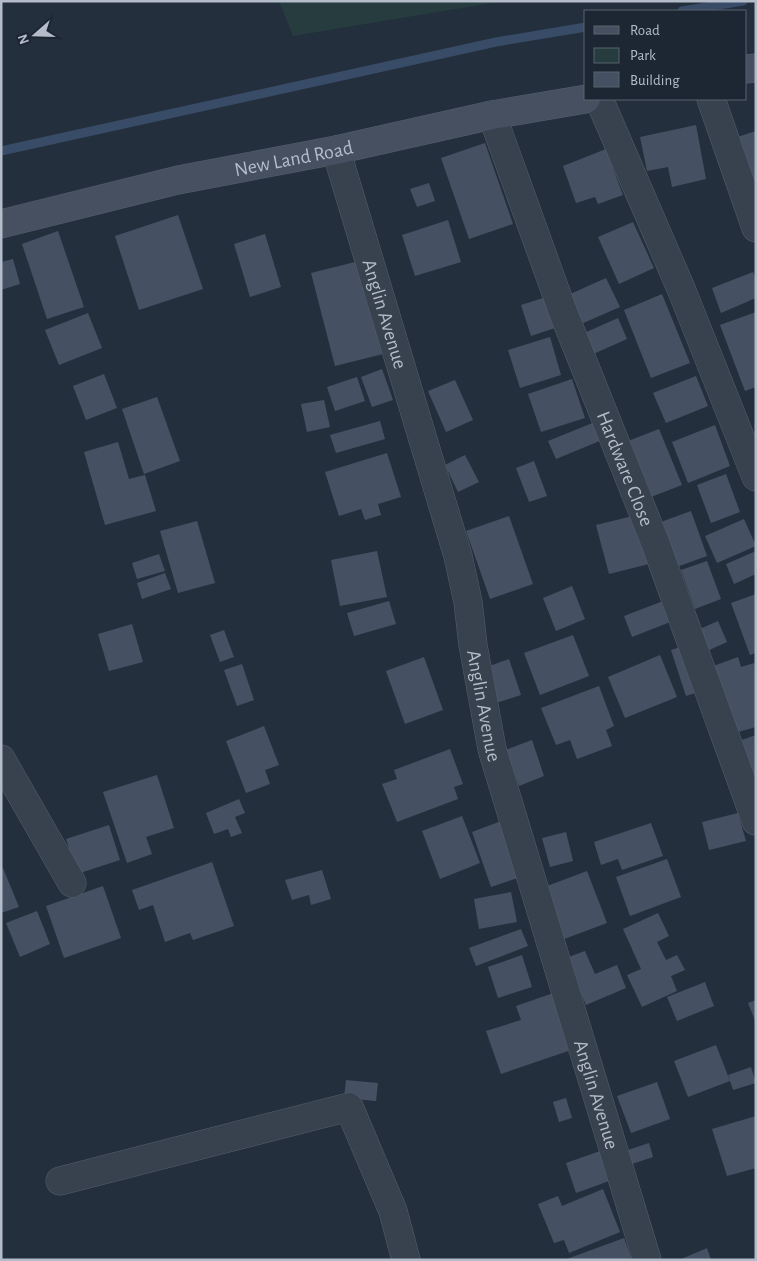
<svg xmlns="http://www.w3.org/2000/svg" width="757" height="1261" font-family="'Alegreya Sans',sans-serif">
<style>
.green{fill:#263c3f}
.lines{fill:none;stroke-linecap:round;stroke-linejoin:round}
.stream{stroke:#394c67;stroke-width:9}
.building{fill:#455162}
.street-casing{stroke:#565f6c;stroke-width:29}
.secondary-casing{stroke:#565f6c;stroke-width:29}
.street{stroke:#38414e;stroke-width:28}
.secondary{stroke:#465061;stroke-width:28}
.labels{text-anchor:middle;stroke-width:4;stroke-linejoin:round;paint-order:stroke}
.street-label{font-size:20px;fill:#b4bcc9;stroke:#1d2633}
</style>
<rect width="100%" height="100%" fill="#242f3e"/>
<!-- green -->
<polygon class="green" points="279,1 504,1 293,36"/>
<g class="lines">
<!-- stream -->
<g class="stream">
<polyline points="682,11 743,1"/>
<polyline points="1,151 496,42 586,27"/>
</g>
</g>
<!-- building -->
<g class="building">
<polygon points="696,125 706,179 672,187 668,167 647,171 640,137"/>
<polygon points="756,131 756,217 728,140"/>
<polygon points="485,143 513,224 469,239 441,158"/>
<polygon points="606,149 623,195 598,204 595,197 576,203 563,166"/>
<polygon points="429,183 435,201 417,207 410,189"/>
<polygon points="178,215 203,289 139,310 115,236"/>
<polygon points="448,220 461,262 415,276 402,235"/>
<polygon points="633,222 654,268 619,284 598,237"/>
<polygon points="58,231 84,307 47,319 22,244"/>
<polygon points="265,234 281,287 250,297 234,244"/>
<polygon points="13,259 20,284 1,290 1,262"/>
<polygon points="359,261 383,354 335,366 311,273"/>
<polygon points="753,272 756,280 756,298 721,313 712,288"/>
<polygon points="606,278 620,307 581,324 568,295"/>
<polygon points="662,294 690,363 651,378 624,310"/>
<polygon points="546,297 555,328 531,336 521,305"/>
<polygon points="756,312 756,387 745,391 720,325"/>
<polygon points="88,313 102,348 59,365 45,330"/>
<polygon points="618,318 627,339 591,355 582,334"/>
<polygon points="550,337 561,375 520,388 508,350"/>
<polygon points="382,369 393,400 372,407 361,377"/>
<polygon points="104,374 117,408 86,420 73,386"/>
<polygon points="696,376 708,406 666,423 653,393"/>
<polygon points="357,377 365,401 335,411 327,387"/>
<polygon points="572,379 585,418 541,432 528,394"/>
<polygon points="455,380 473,420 446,432 428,391"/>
<polygon points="157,397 180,461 144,474 122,409"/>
<polygon points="324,400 330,427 307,432 301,404"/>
<polygon points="380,421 385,439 336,453 330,435"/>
<polygon points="595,422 602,440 556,459 548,441"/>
<polygon points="715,425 730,466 688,483 672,442"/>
<polygon points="659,429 682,485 651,497 628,441"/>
<polygon points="118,442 129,479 145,475 156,511 105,525 84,452"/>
<polygon points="387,453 401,497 378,504 381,515 365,520 361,509 339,516 325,472"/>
<polygon points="465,455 479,482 458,492 445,465"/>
<polygon points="534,461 547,496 529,502 516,468"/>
<polygon points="726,474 740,512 711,523 697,485"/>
<polygon points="691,511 707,556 674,568 658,523"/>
<polygon points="637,515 649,564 609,574 596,525"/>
<polygon points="509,516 533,584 490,599 466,531"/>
<polygon points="744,519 756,546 717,563 705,536"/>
<polygon points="197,521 215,583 178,593 160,531"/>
<polygon points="377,551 387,597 340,606 331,560"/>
<polygon points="756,551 756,574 734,584 726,564"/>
<polygon points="159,554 165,571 137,579 132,563"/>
<polygon points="707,561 721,599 695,609 681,570"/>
<polygon points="165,573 171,589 142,599 137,583"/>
<polygon points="572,586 585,619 556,631 543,598"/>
<polygon points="756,594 756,653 750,655 731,603"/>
<polygon points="671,598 678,619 632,637 624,616"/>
<polygon points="389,601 396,624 354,636 347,613"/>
<polygon points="718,621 727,642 705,652 695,631"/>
<polygon points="132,624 143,662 109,671 98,634"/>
<polygon points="224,630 234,657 220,662 210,635"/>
<polygon points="573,635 589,676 540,695 524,653"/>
<polygon points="686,645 702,691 686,696 671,650"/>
<polygon points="660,655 677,697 625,718 608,677"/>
<polygon points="424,657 443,710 405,724 386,671"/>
<polygon points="738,657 741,667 754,663 756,668 756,727 731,734 708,668"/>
<polygon points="509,659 521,695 496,703 484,668"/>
<polygon points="242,664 254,700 237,706 224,670"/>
<polygon points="599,686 614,726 606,730 612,746 577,759 570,740 556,745 541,708"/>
<polygon points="264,726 279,765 265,770 270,784 246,793 226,741"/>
<polygon points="756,735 756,788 739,741"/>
<polygon points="532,740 544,776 519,786 505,750"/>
<polygon points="450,749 463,784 454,787 458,799 397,822 382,784 397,779 394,770"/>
<polygon points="157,775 174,828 146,837 152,854 127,863 103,792"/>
<polygon points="239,799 245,813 235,817 242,833 231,837 228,829 214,834 206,813"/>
<polygon points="738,813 746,841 709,850 702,822"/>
<polygon points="462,816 480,863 440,879 422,831"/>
<polygon points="504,820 523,876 491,887 472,832"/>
<polygon points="651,823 663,856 622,870 618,859 601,865 594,842"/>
<polygon points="109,825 120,860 77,874 66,839"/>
<polygon points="566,832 573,861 550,867 542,838"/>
<polygon points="667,859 681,897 630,916 616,877"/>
<polygon points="212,862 234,926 193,940 190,933 165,942 153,905 139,910 132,890"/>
<polygon points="3,868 19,907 1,913 1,869"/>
<polygon points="322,870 331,899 311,905 309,895 292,900 285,880"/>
<polygon points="587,871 607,923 559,941 539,889"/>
<polygon points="103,886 121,938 64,958 46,906"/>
<polygon points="511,892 517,922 479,929 474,899"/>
<polygon points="37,911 50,944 20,957 6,923"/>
<polygon points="658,913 669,936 657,942 666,960 677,955 685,970 671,976 677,991 642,1007 627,975 641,969 623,929"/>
<polygon points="521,929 528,946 476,966 469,948"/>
<polygon points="585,951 595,974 617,965 626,988 586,1005 566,958"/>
<polygon points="522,955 532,987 498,998 488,967"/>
<polygon points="705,982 714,1006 677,1021 667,997"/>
<polygon points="559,991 577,1048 501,1074 486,1031 521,1020 516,1006"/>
<polygon points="756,1000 756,1023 748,1003"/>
<polygon points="716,1045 730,1081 688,1097 674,1061"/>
<polygon points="751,1067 756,1083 733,1090 728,1075"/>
<polygon points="346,1080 378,1083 376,1101 344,1098"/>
<polygon points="657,1082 670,1119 631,1133 617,1096"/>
<polygon points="566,1098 572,1118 559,1122 553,1102"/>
<polygon points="756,1116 756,1168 727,1176 712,1129"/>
<polygon points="649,1143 653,1157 626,1166 622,1152"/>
<polygon points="603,1150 612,1180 576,1193 566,1163"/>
<polygon points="603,1189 620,1232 569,1253 564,1240 554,1243 538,1204 558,1196 562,1206"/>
<polygon points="624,1238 632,1260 564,1260"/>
<polygon points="707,1248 711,1260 679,1260"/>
</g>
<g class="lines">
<defs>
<g id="street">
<polyline points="599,99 682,291 756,477"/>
<polyline points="711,99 756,228"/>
<path id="s1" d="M492,115L563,312L655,542L756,821"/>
<path id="s2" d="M336,150L458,556L468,602L473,645L492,749L647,1260"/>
<polyline points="1,759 72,883"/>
<polyline points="60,1181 349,1107 393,1211 406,1260"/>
</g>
<g id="secondary">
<polyline points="746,69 756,68"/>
<path id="s3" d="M1,224L178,180L336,150L492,115L586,99"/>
</g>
</defs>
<!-- street casing -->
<use href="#street" class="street-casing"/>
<!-- secondary casing -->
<use href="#secondary" class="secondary-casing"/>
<!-- street -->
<use href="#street" class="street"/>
<!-- secondary -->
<use href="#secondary" class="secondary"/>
</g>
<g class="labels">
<!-- street labels -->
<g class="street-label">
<text dy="7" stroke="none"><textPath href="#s3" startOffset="300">New Land Road</textPath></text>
<text dy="7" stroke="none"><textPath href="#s2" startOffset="171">Anglin Avenue</textPath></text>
<text dy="7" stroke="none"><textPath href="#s1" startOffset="378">Hardware Close</textPath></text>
<text dy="7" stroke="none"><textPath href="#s2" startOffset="576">Anglin Avenue</textPath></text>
<text dy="7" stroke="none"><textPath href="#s2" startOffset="981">Anglin Avenue</textPath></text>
</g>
</g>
<!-- border -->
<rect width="757" height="1261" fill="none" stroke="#b4bcc9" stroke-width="5"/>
<!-- legend -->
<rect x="584" y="10" width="162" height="90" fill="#1d2633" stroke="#59626f"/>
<rect x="594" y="26" width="25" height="8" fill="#465061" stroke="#59626f"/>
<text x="630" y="35" font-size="15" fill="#b4bcc9">Road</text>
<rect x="594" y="48" width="25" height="15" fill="#263c3f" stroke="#59626f"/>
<text x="630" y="60" font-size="15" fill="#b4bcc9">Park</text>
<rect x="594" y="72" width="25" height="15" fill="#455162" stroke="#59626f"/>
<text x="630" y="85" font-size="15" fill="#b4bcc9">Building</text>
<!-- north arrow -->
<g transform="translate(35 35) rotate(250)" stroke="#1d2633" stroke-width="4" paint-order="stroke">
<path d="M0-4L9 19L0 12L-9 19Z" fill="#b4bcc9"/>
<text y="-8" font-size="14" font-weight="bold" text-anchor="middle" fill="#b4bcc9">N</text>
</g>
</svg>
